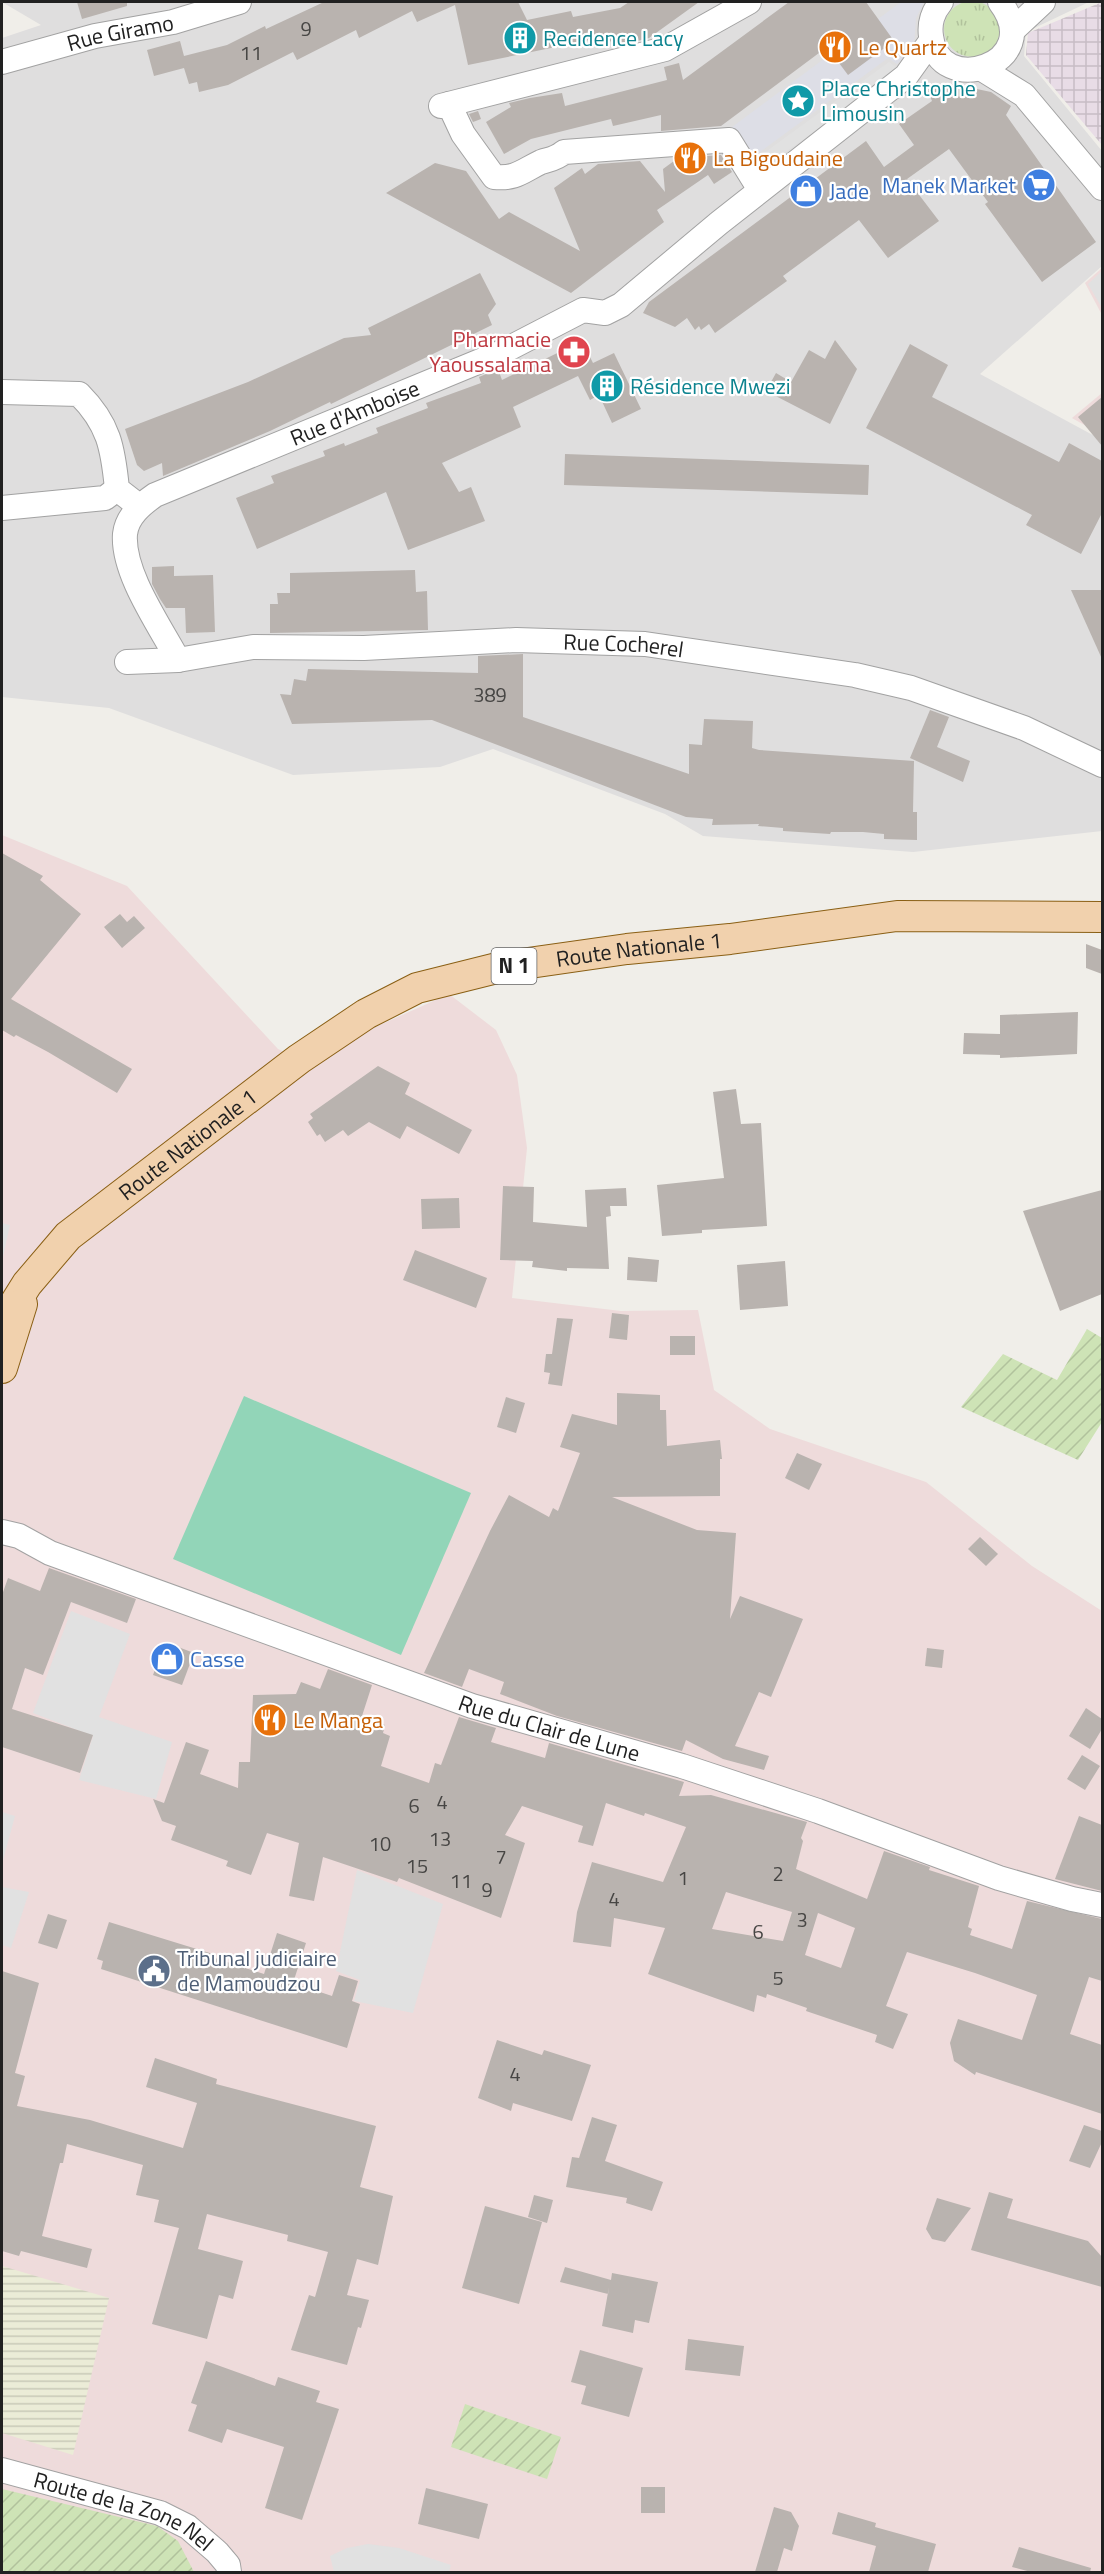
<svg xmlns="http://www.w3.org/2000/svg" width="1104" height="2574" font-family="'Titillium Web',sans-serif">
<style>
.residential{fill:#dfdede}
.commercial{fill:#eedbdb}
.industrial{fill:url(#industrial-grid)}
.farmland{fill:url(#farmland-rules)}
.grass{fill:url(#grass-tufts)}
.garden{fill:url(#garden-furrows)}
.pitch{fill:#92d5b8}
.parking{fill:#e1e1e1}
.plaza{fill:#dddee6}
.building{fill:#b9b3af;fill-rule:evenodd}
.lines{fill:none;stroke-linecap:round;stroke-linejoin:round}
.minor-casing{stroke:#a2a2a2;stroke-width:26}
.major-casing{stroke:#8a5f14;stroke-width:32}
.minor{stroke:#fff;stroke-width:24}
.major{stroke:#f1d1ad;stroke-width:30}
.labels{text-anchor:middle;stroke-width:4.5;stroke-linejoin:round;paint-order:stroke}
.number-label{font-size:20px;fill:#474644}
.shield{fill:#fff;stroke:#646464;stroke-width:1.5}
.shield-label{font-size:21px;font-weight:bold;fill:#212121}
.street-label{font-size:22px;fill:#212121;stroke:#fff}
.culture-label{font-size:22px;fill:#0d838f;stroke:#fff;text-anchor:start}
.food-label{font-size:22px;fill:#c56008;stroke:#fff;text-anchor:start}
.shop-label{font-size:22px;fill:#366cbe;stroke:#fff;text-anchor:start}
.health-label{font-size:22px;fill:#be3a42;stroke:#fff;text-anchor:end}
.service-label{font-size:22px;fill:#4e5e75;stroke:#fff;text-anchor:start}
</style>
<defs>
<pattern id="industrial-grid" width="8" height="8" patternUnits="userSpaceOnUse" patternTransform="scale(1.5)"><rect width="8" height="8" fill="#e8dce6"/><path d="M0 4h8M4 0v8" fill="none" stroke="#c7bcc5"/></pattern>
<pattern id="farmland-rules" width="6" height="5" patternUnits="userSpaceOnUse" patternTransform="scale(1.5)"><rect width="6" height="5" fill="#ebecd7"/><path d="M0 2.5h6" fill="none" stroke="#c9cab8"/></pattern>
<pattern id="grass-tufts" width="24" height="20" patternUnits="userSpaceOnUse" patternTransform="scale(1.5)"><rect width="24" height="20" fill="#cee3b6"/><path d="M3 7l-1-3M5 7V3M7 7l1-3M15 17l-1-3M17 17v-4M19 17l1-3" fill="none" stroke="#b1c29c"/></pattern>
<pattern id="garden-furrows" width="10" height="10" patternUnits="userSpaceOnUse" patternTransform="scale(1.5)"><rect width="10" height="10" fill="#cee3b6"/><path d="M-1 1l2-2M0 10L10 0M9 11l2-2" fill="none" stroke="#b1c29c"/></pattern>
</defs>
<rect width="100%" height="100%" fill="#f0eee9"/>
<!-- residential -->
<polygon class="residential" points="2,2 1089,2 1026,32 1024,56 1102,151 1102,266 980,374 1102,440 1102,831 913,852 703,836 665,814 493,749 440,767 293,775 109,708 2,697 2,38 41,25"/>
<!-- commercial -->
<g class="commercial">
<polygon points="1102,268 1102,315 1085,283"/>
<polygon points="1102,393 1102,435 1072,418"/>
<polygon points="2,835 127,886 278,1049 315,1066 371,1029 449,994 496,1030 517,1075 527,1148 512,1298 621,1311 698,1310 714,1390 770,1429 926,1482 1032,1566 1102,1611 1102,2572 2,2572"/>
</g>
<!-- industrial -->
<polygon class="industrial" points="1102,2 1102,145 1026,55 1028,33"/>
<!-- farmland -->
<polygon class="farmland" points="2,2266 109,2298 73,2455 2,2433"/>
<!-- grass -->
<circle class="grass" cx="972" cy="29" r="28"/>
<!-- garden -->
<g class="garden">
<polygon points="1087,1329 1102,1338 1102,1422 1078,1460 961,1407 1003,1354 1057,1380"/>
<polygon points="465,2404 561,2437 547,2479 451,2447"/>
<polygon points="2,2489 157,2526 178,2541 194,2572 2,2572"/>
</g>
<!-- pitch -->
<polygon class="pitch" points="244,1396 471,1493 401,1655 173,1559"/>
<!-- parking -->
<g class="parking">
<polygon points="889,62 900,70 762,169 756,159"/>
<polygon points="1102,271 1102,308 1088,284"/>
<polygon points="2,1223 10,1225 2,1261"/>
<polygon points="71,1611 130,1634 99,1717 172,1742 156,1799 79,1780 93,1736 33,1713"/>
<polygon points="2,1812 15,1816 2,1864"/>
<polygon points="357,1870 443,1904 413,2013 354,2001 360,1980 336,1971"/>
<polygon points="2,1887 29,1892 11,1948 2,1945"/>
<polygon points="368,2544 399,2548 451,2565 449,2572 334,2572 330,2556 347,2548"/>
</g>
<!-- plaza -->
<polygon class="plaza" points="901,2 924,2 916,18 914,47 897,64 888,58 756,155 741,153 728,130"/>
<!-- building -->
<g class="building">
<polygon points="77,2 127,2 127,6 82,19"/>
<polygon points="324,2 518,2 527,20 571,11 573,17 620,8 629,2 699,2 649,38 618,46 617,41 601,42 600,38 468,65 455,5 417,22 412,11 359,38 356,30 297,60 293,52 228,85 199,92 197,82 189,84 184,68 154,76 147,50 180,41 184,56 227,45 265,26 266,29"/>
<polygon points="789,2 866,2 894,41 848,75 827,47 721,126 661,131 661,115 613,126 611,119 531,139 504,154 486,122 511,107 509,103 530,98 562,93 565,106 667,80 664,67 679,63 683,80"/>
<polygon points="953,84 991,92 1011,106 1006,115 1096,242 1042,282 985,204 988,202 949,149 907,179 939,221 888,258 859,220 783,276 787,281 715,333 709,324 701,330 699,326 695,330 687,318 675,327 643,313 649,302 866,141 884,167 914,145 899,124 932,101 927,89"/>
<polygon points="478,111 481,119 473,122 469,114"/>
<polygon points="721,155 732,172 714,184 708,175 657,210 664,222 571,293 386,193 435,163 466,171 499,219 509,212 580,251 554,188 582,168 585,174 598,164 640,161 665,192 663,169 678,158"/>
<polygon points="480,273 496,304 488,315 492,325 331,404 330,402 270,431 163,476 162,463 144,471 137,465 125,429 248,382 344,338 371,335 368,328"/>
<polygon points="835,340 857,369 830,424 766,391 776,373 791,382 809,350 825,359"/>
<polygon points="582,341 593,363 614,353 641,409 612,423 599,395 590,400 578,376 513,407 521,427 442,463 459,492 471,487 485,521 408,550 386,492 257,549 236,498 274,483 271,476 325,456 323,451 344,443 345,446 378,433 376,428 428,408 426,403 481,383 479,377 498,369 502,380"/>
<polygon points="910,344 948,365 932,397 1059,462 1069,443 1102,461 1102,513 1081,554 1026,525 1032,515 866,428"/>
<polygon points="1102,397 1102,446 1078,417"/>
<polygon points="565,454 869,465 868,495 564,485"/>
<polygon points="174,566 174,576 213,575 215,632 186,633 185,608 166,608 160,599 152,584 152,567"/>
<polygon points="415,570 416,592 427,591 428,630 270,633 270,604 278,604 277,593 290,593 290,573"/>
<polygon points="1071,590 1102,590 1102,659"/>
<polygon points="523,654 523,717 689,774 689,744 702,745 704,719 753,721 752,748 759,750 914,761 913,812 917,812 917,840 884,839 884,834 863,832 831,832 830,834 783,831 783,828 758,826 759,824 712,825 713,819 686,817 432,720 292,724 280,694 291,695 294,679 306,681 308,669 478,673 478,656"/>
<polygon points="930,710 949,717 937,747 970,761 963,782 910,758"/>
<polygon points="2,853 43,876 40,880 81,914 11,999 132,1069 117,1093 48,1052 16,1035 14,1037 2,1030"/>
<polygon points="120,914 127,922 134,916 145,928 122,948 104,927"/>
<polygon points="1086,944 1102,950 1102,974 1086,968"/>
<polygon points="1078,1012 1077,1054 1000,1058 1000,1055 963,1054 964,1033 1000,1034 1000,1015"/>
<polygon points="378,1066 410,1083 405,1094 472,1130 459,1154 407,1126 400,1139 369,1122 348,1136 343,1130 325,1142 320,1134 317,1136 308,1122 313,1118 310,1114"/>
<polygon points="736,1089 741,1124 761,1123 767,1226 702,1230 702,1233 662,1236 657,1185 724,1178 713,1092"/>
<polygon points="503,1186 534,1187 533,1222 587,1227 585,1190 626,1188 627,1206 610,1206 611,1216 606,1217 609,1269 567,1268 567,1271 532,1267 533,1261 500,1260"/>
<polygon points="1102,1190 1102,1294 1060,1311 1023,1211"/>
<polygon points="459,1198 460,1228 422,1229 421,1199"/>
<polygon points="415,1250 487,1278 476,1308 403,1280"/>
<polygon points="628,1257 659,1260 657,1282 627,1280"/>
<polygon points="785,1261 788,1306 740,1310 737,1265"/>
<polygon points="612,1313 629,1315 627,1340 609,1338"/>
<polygon points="557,1318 573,1319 562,1386 548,1384 550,1373 544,1372 546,1354 552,1354"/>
<rect x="670" y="1336" width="25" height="19"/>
<polygon points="617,1393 660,1395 660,1410 666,1410 667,1446 720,1440 722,1459 720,1459 720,1496 612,1497 697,1530 736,1533 730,1619 740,1596 803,1619 771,1697 759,1692 735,1746 769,1756 764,1770 723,1759 686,1740 682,1751 557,1716 500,1694 504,1682 469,1669 462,1687 424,1673 490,1531 509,1495 549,1517 553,1508 558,1511 580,1453 560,1447 572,1414 617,1425"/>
<polygon points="506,1397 525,1403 516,1433 497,1427"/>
<polygon points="797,1453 822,1464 809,1490 785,1478"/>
<polygon points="980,1537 998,1554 986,1566 968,1549"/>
<polygon points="49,1568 136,1599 127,1623 71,1602 43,1675 25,1668 12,1709 93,1735 80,1773 2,1747 2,1595 8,1578 40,1591"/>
<polygon points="165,1642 194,1653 182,1685 153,1675"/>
<polygon points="927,1648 944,1650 942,1668 925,1666"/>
<path d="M328,1669L372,1685L362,1716L385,1725L383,1733L390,1736L381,1766L429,1783L435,1763L441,1765L459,1717L496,1728L491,1742L545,1758L549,1743L684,1782L679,1796L711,1795L807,1822L801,1838L803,1841L796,1869L867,1899L884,1851L930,1867L929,1870L979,1886L968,1927L972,1929L970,1935L1012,1949L1027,1901L1102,1919V1981L1089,1977L1070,2034L1102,2045V2114L976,2072L975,2075L954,2061L950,2043L958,2019L1022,2040L1037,1995L975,1973L907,1952L886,2006L908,2014L893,2049L875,2042L877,2035L806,2011L807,2008L767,1994L766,1998L757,1995L754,2012L648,1974L665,1928L614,1918L611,1947L573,1942L577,1912L592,1862L663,1882L686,1827L645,1813L644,1816L606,1803L593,1846L578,1842L583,1826L522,1806L505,1835L525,1843L501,1918L399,1878L397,1882L323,1857L314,1901L289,1896L299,1843L267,1833L251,1875L226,1866L228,1861L171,1840L176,1826L162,1821L153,1799L164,1803L186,1742L209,1750L200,1774L238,1788L239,1762H250L253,1695L296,1694L301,1682L320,1689ZM726,1892L792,1912L783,1941L712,1929ZM818,1913L855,1928L841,1968L805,1955Z"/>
<polygon points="1086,1708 1102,1719 1102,1729 1090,1749 1069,1736"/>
<polygon points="1082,1755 1100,1766 1085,1790 1067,1779"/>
<polygon points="1079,1816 1102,1825 1102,1891 1055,1879"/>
<polygon points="48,1914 67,1920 57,1949 38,1943"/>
<polygon points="109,1922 213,1954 212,1957 264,1974 277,1933 306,1943 293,1983 332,1996 339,1975 358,1981 352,2001 360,2004 347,2048 101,1969 103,1961 97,1959"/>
<polygon points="2,1971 39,1983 15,2073 25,2076 17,2106 90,2120 183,2148 197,2103 146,2087 155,2058 217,2079 216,2084 376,2126 360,2187 393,2196 378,2265 357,2259 347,2295 369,2300 361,2328 358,2327 347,2365 291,2350 309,2295 315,2297 328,2252 287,2241 288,2235 207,2214 198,2249 243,2261 233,2299 219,2295 207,2339 152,2324 179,2228 154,2222 159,2200 136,2195 143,2165 67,2144 63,2163 60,2163 42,2236 92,2249 87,2268 21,2251 19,2256 2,2251"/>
<polygon points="497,2040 542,2055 544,2050 591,2065 572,2121 513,2103 511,2111 478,2098"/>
<polygon points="592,2117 617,2125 605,2161 663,2182 652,2211 626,2203 627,2198 566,2187 572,2157 579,2158"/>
<polygon points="1084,2125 1102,2131 1102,2142 1090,2168 1069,2161"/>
<polygon points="989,2192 1013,2199 1007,2218 1088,2241 1102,2257 1102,2287 971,2250"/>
<polygon points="534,2195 553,2200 547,2223 528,2217"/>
<polygon points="937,2198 971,2208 945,2242 932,2239 926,2229"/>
<polygon points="485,2206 542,2222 519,2304 462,2288"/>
<polygon points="565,2267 611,2280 612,2273 658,2282 649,2323 635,2320 633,2333 602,2326 609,2287 608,2294 560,2282"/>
<polygon points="688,2339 744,2346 740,2376 685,2370"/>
<polygon points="580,2350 643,2368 629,2417 581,2404 586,2386 571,2382"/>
<polygon points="206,2361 275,2386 278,2377 320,2391 316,2402 339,2409 302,2520 265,2508 284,2447 227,2429 222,2443 188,2431 197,2405 191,2403"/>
<rect x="641" y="2487" width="24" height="26"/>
<polygon points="426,2488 488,2504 479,2539 418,2524"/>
<polygon points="774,2507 791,2512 799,2526 792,2551 784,2548 777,2572 755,2572"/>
<polygon points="838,2512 876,2523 875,2527 936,2544 928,2572 869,2572 876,2546 832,2534"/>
<polygon points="1019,2547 1091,2568 1090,2572 1031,2572 1012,2567"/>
</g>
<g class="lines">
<defs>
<g id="minor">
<path d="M941,2C933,12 929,22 931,36C937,99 1048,65 1000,2"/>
<polyline points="1012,31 1043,2"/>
<path id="s1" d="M2,62L95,36L173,22L239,2"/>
<polyline points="982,69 1024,95 1102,188"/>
<path d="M449,104L463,134L494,177C517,179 522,171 541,162C550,159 556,159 564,152L729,140L760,190"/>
<polyline points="441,106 665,49 749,2"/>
<path d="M2,392L79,394C109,424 113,448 117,489L139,506"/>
<polyline points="2,508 105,498 117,489"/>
<path id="s2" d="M178,660C160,626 122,573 125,534C127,516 142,504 155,495L502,352L583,310L605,313L621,305L719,223L906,76L931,41"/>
<path id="s3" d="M127,662L178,660L253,647L364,648L516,640L645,644L855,675L911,688L1024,728L1102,765"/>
<path id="s4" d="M2,1532L19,1536L50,1553L472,1706L682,1766L818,1811L999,1878L1072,1899L1102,1905"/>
<path id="s5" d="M2,2470L160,2513L188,2527L217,2552L228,2565L229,2572"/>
</g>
<g id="major">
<path id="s6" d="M2,1324L27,1284L68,1236L299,1059L366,1014L417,988L501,967L627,949L730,939L897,916L1102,917"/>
<polyline points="2,1368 22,1304"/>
</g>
</defs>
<!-- minor casing -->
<use href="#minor" class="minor-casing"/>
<!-- major casing -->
<use href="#major" class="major-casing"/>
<!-- minor -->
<use href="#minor" class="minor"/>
<!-- major -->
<use href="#major" class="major"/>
</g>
<!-- icons -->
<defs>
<symbol id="building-disc" viewBox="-11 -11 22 22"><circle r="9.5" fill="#0f9aa8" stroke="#fff"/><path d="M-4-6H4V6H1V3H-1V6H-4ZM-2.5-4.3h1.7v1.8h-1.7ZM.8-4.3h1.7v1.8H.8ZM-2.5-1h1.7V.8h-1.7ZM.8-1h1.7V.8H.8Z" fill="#fff"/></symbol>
<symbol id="restaurant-disc" viewBox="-11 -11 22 22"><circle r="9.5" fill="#e8710a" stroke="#fff"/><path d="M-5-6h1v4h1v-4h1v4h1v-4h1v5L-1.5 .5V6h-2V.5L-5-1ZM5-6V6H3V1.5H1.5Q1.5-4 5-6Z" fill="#fff"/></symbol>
<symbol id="sight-disc" viewBox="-11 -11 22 22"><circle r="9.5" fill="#0f9aa8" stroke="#fff"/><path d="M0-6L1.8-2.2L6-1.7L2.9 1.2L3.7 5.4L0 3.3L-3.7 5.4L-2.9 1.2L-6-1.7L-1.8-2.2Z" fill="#fff"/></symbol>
<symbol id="supermarket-disc" viewBox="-11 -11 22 22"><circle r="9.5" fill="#3f7fe0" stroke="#fff"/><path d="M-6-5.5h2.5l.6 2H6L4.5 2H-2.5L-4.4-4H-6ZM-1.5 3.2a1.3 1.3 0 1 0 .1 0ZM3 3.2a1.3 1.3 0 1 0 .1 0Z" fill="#fff"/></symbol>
<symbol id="shop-disc" viewBox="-11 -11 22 22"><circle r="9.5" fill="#3f7fe0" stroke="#fff"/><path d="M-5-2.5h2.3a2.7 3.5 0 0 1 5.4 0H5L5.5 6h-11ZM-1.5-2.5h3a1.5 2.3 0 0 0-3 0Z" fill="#fff"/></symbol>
<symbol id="pharmacy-disc" viewBox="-11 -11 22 22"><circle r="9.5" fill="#e0444e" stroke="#fff"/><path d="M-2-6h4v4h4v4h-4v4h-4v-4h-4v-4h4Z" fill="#fff"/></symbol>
<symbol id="civic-disc" viewBox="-11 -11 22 22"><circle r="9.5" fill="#5c6f8a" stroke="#fff"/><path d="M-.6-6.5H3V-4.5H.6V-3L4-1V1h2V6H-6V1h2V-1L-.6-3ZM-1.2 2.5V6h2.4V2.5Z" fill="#fff"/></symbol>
</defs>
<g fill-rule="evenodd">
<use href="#building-disc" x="501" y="19" width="38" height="38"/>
<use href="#restaurant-disc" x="816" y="28" width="38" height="38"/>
<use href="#sight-disc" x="779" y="82" width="38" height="38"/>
<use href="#restaurant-disc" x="671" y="139" width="38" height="38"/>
<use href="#supermarket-disc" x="1020" y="166" width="38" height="38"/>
<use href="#shop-disc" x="787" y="172" width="38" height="38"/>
<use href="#pharmacy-disc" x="555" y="333" width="38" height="38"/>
<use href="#building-disc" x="588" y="367" width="38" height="38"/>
<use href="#shop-disc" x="148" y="1640" width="38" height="38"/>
<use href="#restaurant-disc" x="251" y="1701" width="38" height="38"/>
<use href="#civic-disc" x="135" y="1952" width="38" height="38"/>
</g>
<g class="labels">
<!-- number labels -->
<g class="number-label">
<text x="306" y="36">9</text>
<text x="251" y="60">11</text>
<text x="490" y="702">389</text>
<text x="442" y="1809">4</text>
<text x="414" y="1813">6</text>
<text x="440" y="1846">13</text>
<text x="380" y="1851">10</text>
<text x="501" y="1864">7</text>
<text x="417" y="1873">15</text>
<text x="778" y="1881">2</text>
<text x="683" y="1885">1</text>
<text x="461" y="1888">11</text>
<text x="487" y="1897">9</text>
<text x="614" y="1906">4</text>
<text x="802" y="1927">3</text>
<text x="758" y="1939">6</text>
<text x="778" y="1985">5</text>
<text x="515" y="2081">4</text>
</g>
<!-- shield labels -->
<rect class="shield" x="491.5" y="948" width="45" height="36" rx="4.5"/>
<g class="shield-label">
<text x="514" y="973">N 1</text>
</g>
<!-- street labels -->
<g class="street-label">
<text dy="8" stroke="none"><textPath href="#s1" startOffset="122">Rue Giramo</textPath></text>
<text dy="8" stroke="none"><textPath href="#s2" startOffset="405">Rue d'Amboise</textPath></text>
<text dy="8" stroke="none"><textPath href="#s3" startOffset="498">Rue Cocherel</textPath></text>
<text dy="8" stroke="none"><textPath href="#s6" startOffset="765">Route Nationale 1</textPath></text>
<text dy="8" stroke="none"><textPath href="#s6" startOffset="261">Route Nationale 1</textPath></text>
<text dy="8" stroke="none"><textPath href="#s4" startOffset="582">Rue du Clair de Lune</textPath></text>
<text dy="8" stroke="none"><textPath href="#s5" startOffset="129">Route de la Zone Nel</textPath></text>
</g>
<!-- culture labels -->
<g class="culture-label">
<text x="543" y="46">Recidence Lacy</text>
<text x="821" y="96">Place Christophe<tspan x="821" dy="25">Limousin</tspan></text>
<text x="630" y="394">Résidence Mwezi</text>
</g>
<!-- food labels -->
<g class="food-label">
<text x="858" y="55">Le Quartz</text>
<text x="713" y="166">La Bigoudaine</text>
<text x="293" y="1728">Le Manga</text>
</g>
<!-- shop labels -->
<g class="shop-label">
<text x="1016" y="193" text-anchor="end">Manek Market</text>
<text x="829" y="199">Jade</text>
<text x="190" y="1667">Casse</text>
</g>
<!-- health labels -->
<g class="health-label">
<text x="551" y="347">Pharmacie<tspan x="551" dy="25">Yaoussalama</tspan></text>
</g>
<!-- service labels -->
<g class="service-label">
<text x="177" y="1966">Tribunal judiciaire<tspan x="177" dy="25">de Mamoudzou</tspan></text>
</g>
</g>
<!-- border -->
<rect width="1104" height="2574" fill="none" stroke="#212121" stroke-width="6"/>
</svg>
